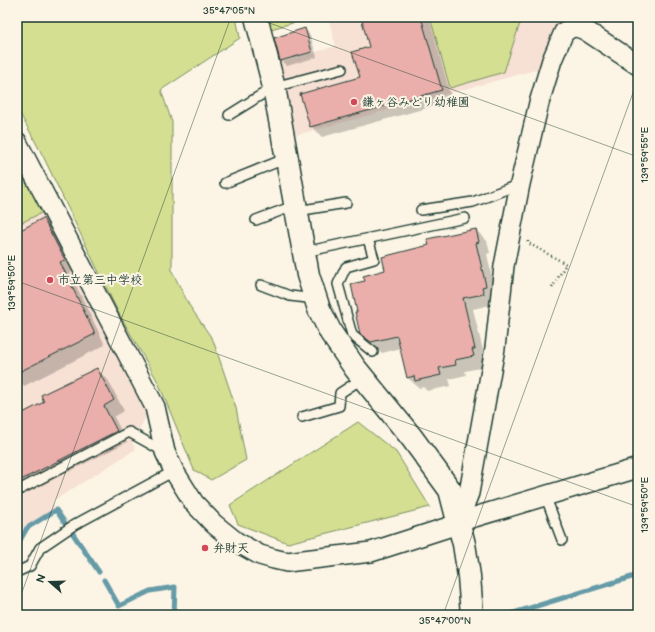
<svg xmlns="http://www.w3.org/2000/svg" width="655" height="632" font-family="'Balsamiq Sans','Klee One',sans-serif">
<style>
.built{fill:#f7e0d4}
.green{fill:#d4df92;stroke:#7a8e63}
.shadow{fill:#0003}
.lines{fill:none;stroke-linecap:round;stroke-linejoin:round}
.stream{stroke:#659aa7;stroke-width:5}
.building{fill:#eaafab;stroke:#1f3d34}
.lane-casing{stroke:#1f3d34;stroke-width:12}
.street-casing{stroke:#1f3d34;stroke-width:22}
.secondary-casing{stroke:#1f3d34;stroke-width:25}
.path{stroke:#1f3d34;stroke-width:2.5;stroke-dasharray:1 3;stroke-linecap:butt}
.lane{stroke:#fcf5e5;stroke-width:9}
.street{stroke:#fcf5e5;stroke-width:19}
.secondary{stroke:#fcf5e5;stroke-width:22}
.ticks{fill:none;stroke:#1f3d34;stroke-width:1;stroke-opacity:0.45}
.poi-dot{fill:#d1495b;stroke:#fcf5e5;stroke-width:1.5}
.labels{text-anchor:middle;stroke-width:4;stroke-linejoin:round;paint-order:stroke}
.poi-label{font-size:12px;font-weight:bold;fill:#1f3d34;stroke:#fcf5e5;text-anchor:start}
.neatline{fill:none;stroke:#1f3d34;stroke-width:1.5}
.ticks-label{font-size:10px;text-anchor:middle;fill:#1f3d34}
</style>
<rect width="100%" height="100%" fill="#fcf5e5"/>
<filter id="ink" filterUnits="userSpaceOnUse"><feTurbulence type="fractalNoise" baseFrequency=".025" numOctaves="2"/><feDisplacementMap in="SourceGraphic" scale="8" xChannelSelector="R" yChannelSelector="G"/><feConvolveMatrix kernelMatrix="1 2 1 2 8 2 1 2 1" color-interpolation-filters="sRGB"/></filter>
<g filter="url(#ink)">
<!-- built -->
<g class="built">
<polygon points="328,17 558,17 561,18 543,68 296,135 279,63 336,46"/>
<polygon points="17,153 151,407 132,443 136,449 53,501 55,510 20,531 17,540"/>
</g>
<!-- green -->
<g class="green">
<polygon points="17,17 236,17 240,38 161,90 172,122 172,271 189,305 213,340 236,408 246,460 211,480 194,470 158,382 118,312 43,156 17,108"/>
<polygon points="266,17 315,17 267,30"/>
<polygon points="430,17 522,17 504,72 450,88"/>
<polygon points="17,167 43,212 17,225"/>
<polygon points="358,422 396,452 430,507 288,543 238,524 230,505"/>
</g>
<!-- shadow -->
<g class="shadow">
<polygon points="362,17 429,17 452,101 322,137 311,126 361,77 370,48"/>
<polygon points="305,29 310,35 317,57 287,66 281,61 275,38"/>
<polygon points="43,219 54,230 75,271 70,273 105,345 24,386 17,378 17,233"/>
<polygon points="476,230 487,241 490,253 487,254 496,297 494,304 473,309 485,359 483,360 484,367 465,371 466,375 449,379 451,386 427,391 423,387 419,388 408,378 401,348 382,353 361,333 358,313 366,281 430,246"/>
<polygon points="97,369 108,380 124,411 114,417 127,442 17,498 17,417 45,403"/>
</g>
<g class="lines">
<!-- stream -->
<g class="stream">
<polyline points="71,531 99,572"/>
<polyline points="17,543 19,542 27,528 56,510 65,523"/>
<polyline points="104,580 119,606 150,591 175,587 174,615"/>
<polyline points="507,615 638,575"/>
</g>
</g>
<!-- building -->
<g class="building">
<polygon points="361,17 421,17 442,90 310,127 300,94 360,77 352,52 369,47"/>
<polygon points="305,28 312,52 280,61 274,38"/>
<polygon points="43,218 65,260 60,262 95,334 17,373 17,232"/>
<polygon points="476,229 479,242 476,243 486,286 482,287 484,294 463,298 475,349 472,349 474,356 455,360 456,365 439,368 441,375 415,381 414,376 407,378 397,336 371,342 360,334 355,312 357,312 351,284 365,281 363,276 385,270 382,257 429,245 427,239"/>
<polygon points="97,368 114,400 104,406 117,431 17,482 17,416 44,402 41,395"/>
</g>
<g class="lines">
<defs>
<g id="lane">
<polyline points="229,115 274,87 342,69"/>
<polyline points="225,183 287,158"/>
<polyline points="421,210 473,202 520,184"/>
<polyline points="297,211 346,203"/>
<polyline points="256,220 296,205"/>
<polyline points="368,239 374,259 346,267 338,284 352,335 373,352"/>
<polyline points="304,252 465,218"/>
<polyline points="261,285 290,296 316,299"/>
<polyline points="302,417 339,406 340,393 363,378"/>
<polyline points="17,491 129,432 163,451"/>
<polyline points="545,495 562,540"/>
<polyline points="17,572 30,566 40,548 74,525 174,471"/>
</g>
<g id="street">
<polyline points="17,142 155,407 165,452 174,471 194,503 214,524 235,541 260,555 274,559 287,562 371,552 458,524"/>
<polyline points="458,522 469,493 495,348 504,266 520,184 539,103 552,60 564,32 574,26 585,30 638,65"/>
<polyline points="458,522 638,468"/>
</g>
<polyline id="secondary" points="256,17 274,87 308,275 319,309 331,333 355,368 412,438 450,490 464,544 469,576 472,615"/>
</defs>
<!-- lane casing -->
<use href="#lane" class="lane-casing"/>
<!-- street casing -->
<use href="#street" class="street-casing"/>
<!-- secondary casing -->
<use href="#secondary" class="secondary-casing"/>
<!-- path -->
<polyline class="path" points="528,241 528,243 566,264 552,288"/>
<!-- lane -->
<use href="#lane" class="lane"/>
<!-- street -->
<use href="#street" class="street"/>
<!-- secondary -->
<use href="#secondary" class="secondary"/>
</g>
</g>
<!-- ticks -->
<path class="ticks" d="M253,17L638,157M17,281L638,507M17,606L231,17M443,615L638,79"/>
<!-- markers -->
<g class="poi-dot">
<circle cx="354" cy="102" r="4"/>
<circle cx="50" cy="280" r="4"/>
<circle cx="205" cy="548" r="4"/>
</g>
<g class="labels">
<!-- poi labels -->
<g class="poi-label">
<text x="362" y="106">鎌ヶ谷みどり幼稚園</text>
<text x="58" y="284">市立第三中学校</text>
<text x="213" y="552">弁財天</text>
</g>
</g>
<!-- margin -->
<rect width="655" height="632" fill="none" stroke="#fcf5e5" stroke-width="44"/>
<!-- north arrow -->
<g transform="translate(50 582) rotate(290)" stroke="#fcf5e5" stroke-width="3" paint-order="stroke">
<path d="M0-3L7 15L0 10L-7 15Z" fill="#1f3d34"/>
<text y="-6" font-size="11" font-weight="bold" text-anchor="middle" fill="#1f3d34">N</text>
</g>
<rect x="22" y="22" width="611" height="588" class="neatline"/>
<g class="ticks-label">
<text x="229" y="14">35°47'05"N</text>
<text transform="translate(644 155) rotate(-90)" y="4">139°59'55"E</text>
<text transform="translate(11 283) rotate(-90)" y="4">139°59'50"E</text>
<text transform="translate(644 505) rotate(-90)" y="4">139°59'50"E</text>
<text x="445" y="624">35°47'00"N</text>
</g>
</svg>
